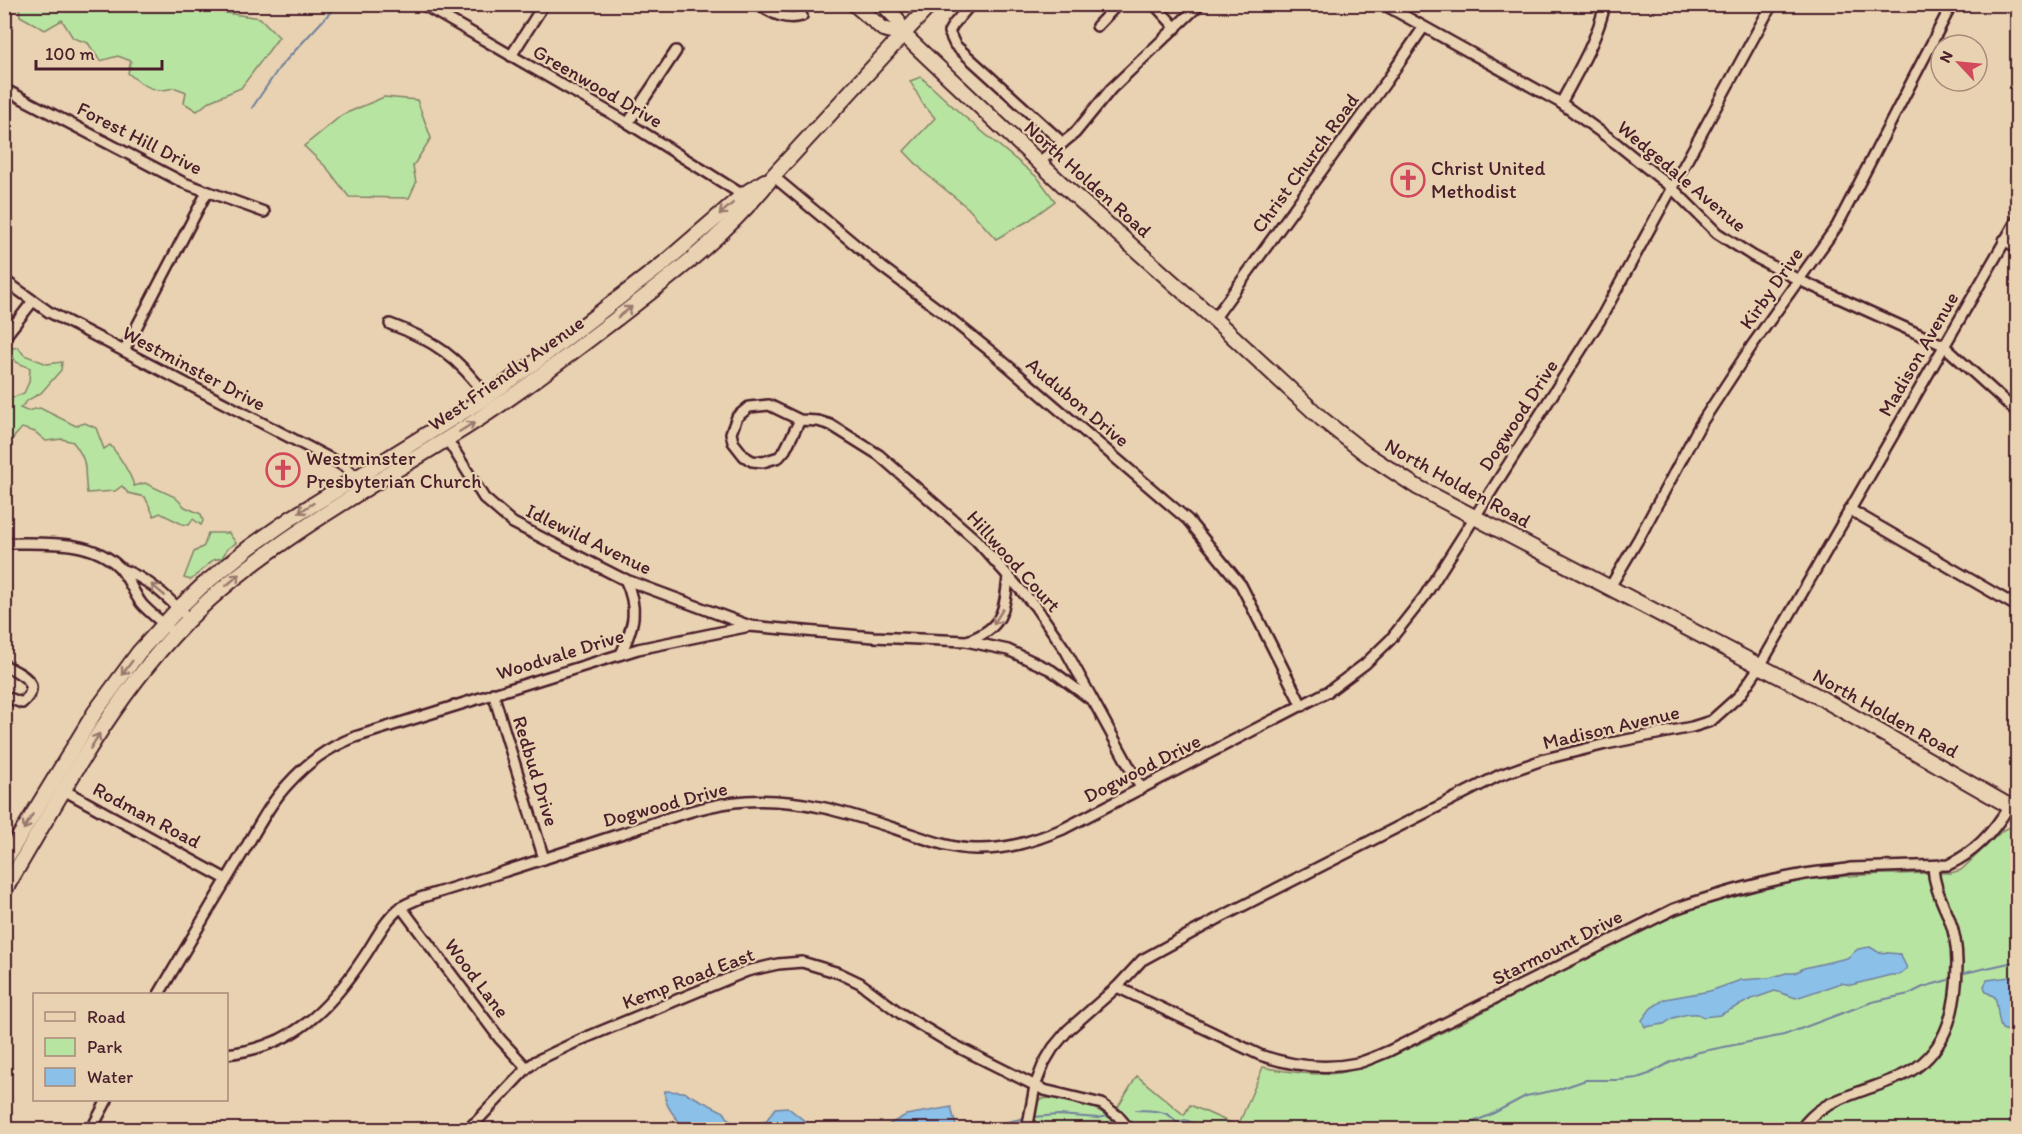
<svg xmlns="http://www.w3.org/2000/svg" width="2022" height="1134" font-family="Itim,sans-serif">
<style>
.green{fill:#b8e4a1;stroke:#818266;stroke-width:1.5}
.water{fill:#8bc0e8;stroke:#71809c;stroke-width:1.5}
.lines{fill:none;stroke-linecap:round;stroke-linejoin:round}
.stream{stroke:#71809c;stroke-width:2}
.street-casing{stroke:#4a1f2b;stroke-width:14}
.secondary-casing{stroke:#4a1f2b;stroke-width:18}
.street{stroke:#e8d2b1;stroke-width:9}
.secondary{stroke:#e8d2b1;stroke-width:14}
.oneway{stroke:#99786e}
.labels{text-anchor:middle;stroke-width:4.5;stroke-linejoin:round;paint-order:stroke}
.street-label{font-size:20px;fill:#4a1f2b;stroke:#e8d2b1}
.poi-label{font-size:20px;fill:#4a1f2b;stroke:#e8d2b1;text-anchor:start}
</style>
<rect width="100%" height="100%" fill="#e8d2b1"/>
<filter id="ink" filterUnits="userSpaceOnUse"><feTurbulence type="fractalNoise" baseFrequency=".0167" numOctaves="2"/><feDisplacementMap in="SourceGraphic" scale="12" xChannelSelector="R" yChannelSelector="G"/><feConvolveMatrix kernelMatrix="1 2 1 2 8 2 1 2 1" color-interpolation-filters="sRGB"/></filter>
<g filter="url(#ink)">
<!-- green -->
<g class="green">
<path d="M19,5H206L219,12L260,18L279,37L241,88L210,101L197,111L184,103L186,92C173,86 176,88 163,90C150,91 137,81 128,73L131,61L118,56L100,61L88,43L73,38L62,20L45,30L20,16Z"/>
<polygon points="921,77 960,113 1038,178 1055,201 1028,221 996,239 968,208 925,173 904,151 935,118 923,104 910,81"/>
<polygon points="384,97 417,100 431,138 413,166 416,183 409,198 349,197 327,168 304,146 342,115"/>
<path d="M18,347L24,355L47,364L62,362L61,370L41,393L28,400L20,408L27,411L40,408L76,426L85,423L96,428L104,449L110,445C118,454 131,474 134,486L145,483L175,497L185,507L201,514L203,521L201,525L193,519L189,525L182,524L160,513L154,516L145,497L128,493L122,486L115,491L87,493C83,468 90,464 73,442L62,439L46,441L35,432L22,428L6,446L10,459L5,462V427L7,425L5,422V401L24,393L29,382L30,368L16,362L9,349Z"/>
<polygon points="208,533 229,533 236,543 227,549 222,558 213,560 191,580 184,578 194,552 204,546"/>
<path d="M2011,827L2017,829V1129L1137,1130L1118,1107L1137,1076L1184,1115L1190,1105L1238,1126L1263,1067C1285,1072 1317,1076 1339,1073C1347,1072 1354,1069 1361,1067C1401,1055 1439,1034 1477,1015C1553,975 1632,930 1714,901C1790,874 1871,874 1951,873L1961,870L2003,830Z"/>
<path d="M1051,1098C1082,1104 1099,1104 1121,1129H1032L1037,1102L1041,1099Z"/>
</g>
<!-- water -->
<g class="water">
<polygon points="1870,947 1878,952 1900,954 1907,968 1899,975 1891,975 1851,985 1841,983 1796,998 1775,991 1752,999 1720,1015 1704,1017 1698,1014 1688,1014 1673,1018 1664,1024 1645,1027 1642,1020 1651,1008 1665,999 1710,991 1741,980 1769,978 1786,973 1795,973 1804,968 1847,958 1858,949"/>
<path d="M2017,976V1029L2008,1031L2002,1029C1998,1023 1998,1006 1995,997L1986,992L1984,986L1987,980Z"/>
<path d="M665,1091L684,1092L724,1112L729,1120L746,1128L766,1121L775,1108L787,1107L815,1129H685C677,1118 663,1106 665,1091Z"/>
<polygon points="951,1107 957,1129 881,1129 906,1115"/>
</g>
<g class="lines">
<!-- stream -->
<g class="stream">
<polyline points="252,108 279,68 338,4"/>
<polyline points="1960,974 2018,961"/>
<path d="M1136,1110C1151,1111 1167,1109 1176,1122"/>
<polyline points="1033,1117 1059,1115 1098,1118 1108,1116"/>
<polyline points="972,1130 1025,1118"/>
<path d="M1167,1130C1184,1117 1185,1117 1203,1130"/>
<polyline points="1454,1130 1490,1115 1526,1096 1557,1090 1586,1080 1619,1080 1637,1078 1649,1074 1671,1062 1699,1052 1784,1035 1872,1002 1909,994 1923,987 1948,980"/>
</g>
<defs>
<g id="street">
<polyline points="422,4 628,123 746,197"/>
<path d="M758,4C772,13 785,21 802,16"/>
<polyline points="971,4 953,25 949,32 955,45 1063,143"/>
<polyline points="1154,4 1176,28"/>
<polyline points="1383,4 1561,103 1617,144 1672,188 1717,233 1753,256 1799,280 1943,345 2018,413"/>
<polyline points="1097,26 1118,4"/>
<polyline points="511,56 544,4"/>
<polyline points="4,89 184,183 264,212"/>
<path d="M1561,103C1578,71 1597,41 1605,4"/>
<polyline points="628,123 676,51"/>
<polyline points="1039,162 1075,133 1111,89 1200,4"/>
<polyline points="773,176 882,267 942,312 994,354 1188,520 1241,585 1302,706"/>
<polyline points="2004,240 2018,248"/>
<polyline points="4,280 49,312 337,462 347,468 358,481"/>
<polyline points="1214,319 1386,82 1423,28"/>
<path d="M390,324C434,340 459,358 487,397"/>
<polyline points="4,338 33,301"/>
<polyline points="124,351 207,192"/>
<polyline points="800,420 785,450 779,457 763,462 752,461 744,456 733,442 731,433 737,417 749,407 769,405 800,420 818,421 831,425 879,455 976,540 1035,606 1066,651 1141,788"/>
<polyline points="447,439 484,498 513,523 621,578 750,626"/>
<polyline points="1849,509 2018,607"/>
<path d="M4,543C42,544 90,538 119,567C128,577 133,592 141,603C148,612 166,625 175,634"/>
<path d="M121,569C151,580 167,597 189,619"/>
<polyline points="1610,587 1639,538 1700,425 1753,344 1837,226 1952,4"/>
<path d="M967,641C1002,629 1005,611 1008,576"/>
<path d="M621,654C634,625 639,609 625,579"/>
<path d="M4,665C21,674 44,683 22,703L4,696"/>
<polyline points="493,693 544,859"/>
<polyline points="60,788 226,879"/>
<polyline points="401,907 500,1039 527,1068"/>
<path d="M1117,987L1260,1055C1292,1066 1325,1070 1358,1063C1369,1060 1379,1055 1389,1051L1674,909C1715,895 1756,883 1800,875C1817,871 1834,872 1850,868L1948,865C1974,853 1995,830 2009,806"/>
<path d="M159,994C187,946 216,897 245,849C258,827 271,802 288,784C308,762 327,748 355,737L638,649L750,626L873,637L966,641L1008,650L1051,670L1093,701"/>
<path d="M226,1054C293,1047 329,1010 364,957C375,941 386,917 403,906C408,903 414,901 420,898C485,878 550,857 614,836C656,823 701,804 746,801C801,798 845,812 896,829C921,837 949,849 975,849C1006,850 1034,841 1063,829L1329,691L1365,664L1390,640L1424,597L1600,320L1772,4"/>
<polyline points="91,1130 107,1100"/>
<polyline points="465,1130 476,1122 527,1068 536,1061 580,1040 747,971 778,964 802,962 839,973 860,983 900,1013 950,1043 1044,1090 1102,1104 1118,1116 1130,1130"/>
<polyline points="1027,1130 1035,1086 1044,1063 1053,1048 1068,1030 1117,987 1142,960 1221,917 1500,775 1545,759 1606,744 1692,727 1711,721 1740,695 1760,666 2018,218"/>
<path d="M1800,1130C1816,1108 1831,1102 1856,1093C1874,1086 1894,1081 1911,1071C1949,1048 1957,1004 1957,963C1957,948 1955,933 1949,918C1942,901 1934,887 1933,867"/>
</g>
<g id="secondary">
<polyline points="854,4 883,29 903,34"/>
<polyline points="883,4 897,19 903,34 1062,184 1214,319 1322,419 1365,453 1417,487 1821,698 2018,811"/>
<polyline points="4,862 95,712 139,652 179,608 202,586 250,547 290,519 487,397 537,361 663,264 744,194 765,181"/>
<path d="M4,891C65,789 121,679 210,599C283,535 368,488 450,437C508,402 561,361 616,319C672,276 730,232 773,176L931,4"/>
</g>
</defs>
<!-- street casing -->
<use href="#street" class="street-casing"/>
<!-- secondary casing -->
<use href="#secondary" class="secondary-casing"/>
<!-- street -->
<use href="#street" class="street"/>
<!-- secondary -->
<use href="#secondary" class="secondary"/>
</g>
<!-- one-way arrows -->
<defs><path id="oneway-shaft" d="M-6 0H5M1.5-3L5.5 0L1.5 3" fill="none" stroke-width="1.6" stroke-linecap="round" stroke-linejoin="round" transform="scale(1.5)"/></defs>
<g class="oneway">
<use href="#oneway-shaft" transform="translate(726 209) rotate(139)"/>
<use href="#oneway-shaft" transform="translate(625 312) rotate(-38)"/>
<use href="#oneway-shaft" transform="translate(467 427) rotate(-32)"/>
<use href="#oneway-shaft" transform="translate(306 508) rotate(147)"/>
<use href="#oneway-shaft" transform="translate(233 580) rotate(-40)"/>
<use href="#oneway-shaft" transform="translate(158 590) rotate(-140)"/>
<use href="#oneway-shaft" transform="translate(998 617) rotate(121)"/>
<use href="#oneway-shaft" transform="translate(127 668) rotate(127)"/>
<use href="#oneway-shaft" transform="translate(95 741) rotate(-59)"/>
<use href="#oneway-shaft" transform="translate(28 822) rotate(121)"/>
</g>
</g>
<!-- icons -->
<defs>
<symbol id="church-ring" viewBox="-11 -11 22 22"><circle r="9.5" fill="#e8d2b1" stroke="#d1495b" stroke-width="1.5"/><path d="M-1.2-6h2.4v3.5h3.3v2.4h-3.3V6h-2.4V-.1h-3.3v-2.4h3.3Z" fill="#d1495b"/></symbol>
</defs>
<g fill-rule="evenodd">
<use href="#church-ring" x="1389" y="161" width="38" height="38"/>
<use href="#church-ring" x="264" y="451" width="38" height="38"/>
</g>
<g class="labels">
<!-- street labels -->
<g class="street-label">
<text transform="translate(598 86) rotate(30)" y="7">Greenwood Drive</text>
<text transform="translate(140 138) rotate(27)" y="7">Forest Hill Drive</text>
<text transform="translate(1305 163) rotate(-54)" y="7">Christ Church Road</text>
<text transform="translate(1682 176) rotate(40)" y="7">Wedgedale Avenue</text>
<text transform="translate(1088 179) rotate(42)" y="7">North Holden Road</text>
<text transform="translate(1771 288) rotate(-55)" y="7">Kirby Drive</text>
<text transform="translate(1918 354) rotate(-60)" y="7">Madison Avenue</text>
<text transform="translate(194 368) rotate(28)" y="7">Westminster Drive</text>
<text transform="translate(506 373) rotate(-35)" y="7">West Friendly Avenue</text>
<text transform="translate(1078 402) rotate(40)" y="7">Audubon Drive</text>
<text transform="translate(1518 415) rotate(-57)" y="7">Dogwood Drive</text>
<text transform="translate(1458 483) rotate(29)" y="7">North Holden Road</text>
<text transform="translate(589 539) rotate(26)" y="7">Idlewild Avenue</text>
<text transform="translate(1014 561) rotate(48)" y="7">Hillwood Court</text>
<text transform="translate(560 654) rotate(-17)" y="7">Woodvale Drive</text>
<text transform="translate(1886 713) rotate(29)" y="7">North Holden Road</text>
<text transform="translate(1611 727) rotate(-13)" y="7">Madison Avenue</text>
<text transform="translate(1142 768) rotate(-27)" y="7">Dogwood Drive</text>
<text transform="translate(536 771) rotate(73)" y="7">Redbud Drive</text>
<text transform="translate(665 804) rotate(-15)" y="7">Dogwood Drive</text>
<text transform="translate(147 815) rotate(28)" y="7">Rodman Road</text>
<text transform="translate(1557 947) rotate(-27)" y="7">Starmount Drive</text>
<text transform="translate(477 978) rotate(53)" y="7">Wood Lane</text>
<text transform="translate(688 978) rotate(-21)" y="7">Kemp Road East</text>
</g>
<!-- poi labels -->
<g class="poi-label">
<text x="1431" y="175">Christ United<tspan x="1431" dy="23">Methodist</tspan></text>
<text x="306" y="465">Westminster<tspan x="306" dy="23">Presbyterian Church</tspan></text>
</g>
</g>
<!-- margin -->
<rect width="2022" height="1134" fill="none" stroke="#e8d2b1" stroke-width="24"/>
<rect x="12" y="12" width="1998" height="1110" fill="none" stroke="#4a1f2b" stroke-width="2" filter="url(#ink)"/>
<!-- legend -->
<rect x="33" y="993" width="195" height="108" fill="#e8d2b1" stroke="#a98a7b" stroke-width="1.5"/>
<rect x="45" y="1012" width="30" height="9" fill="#e8d2b1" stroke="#a98a7b" stroke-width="1.5"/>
<text x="87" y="1023" font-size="18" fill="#4a1f2b">Road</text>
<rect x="45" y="1038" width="30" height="18" fill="#b8e4a1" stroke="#a98a7b" stroke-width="1.5"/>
<text x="87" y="1053" font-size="18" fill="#4a1f2b">Park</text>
<rect x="45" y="1068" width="30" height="18" fill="#8bc0e8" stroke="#a98a7b" stroke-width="1.5"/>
<text x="87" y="1083" font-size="18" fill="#4a1f2b">Water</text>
<!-- north arrow -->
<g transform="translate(1959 63) rotate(296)"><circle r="28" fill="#e8d2b1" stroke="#a98a7b" stroke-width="1.5"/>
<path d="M0-4.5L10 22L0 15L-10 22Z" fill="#d1495b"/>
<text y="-9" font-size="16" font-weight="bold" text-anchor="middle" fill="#4a1f2b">N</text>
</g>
<!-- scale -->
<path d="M36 60v9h126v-9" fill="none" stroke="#4a1f2b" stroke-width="3"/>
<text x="45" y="60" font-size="18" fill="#4a1f2b" stroke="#e8d2b1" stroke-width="4.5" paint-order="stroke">100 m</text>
</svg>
